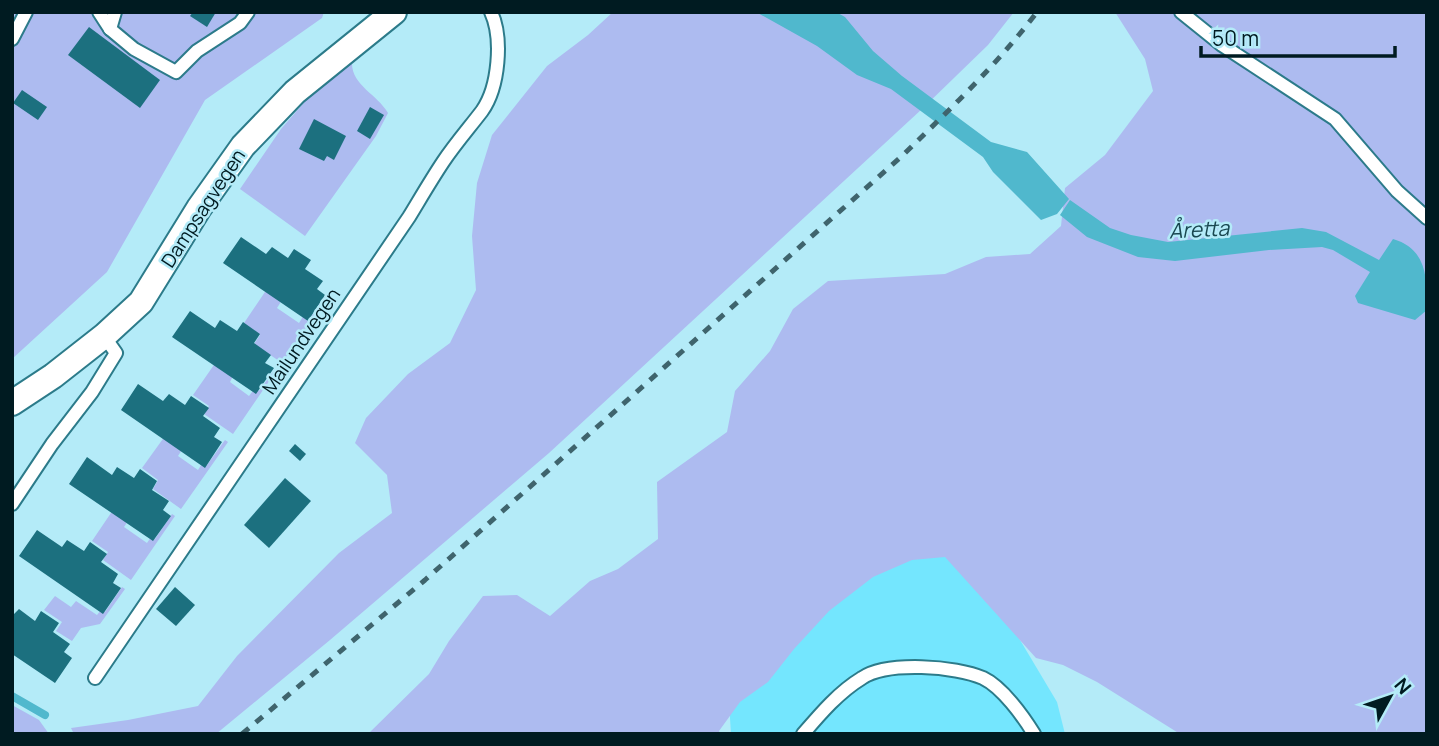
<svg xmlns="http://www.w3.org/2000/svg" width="1439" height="746" font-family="Manrope,sans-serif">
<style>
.built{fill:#74e6fe}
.green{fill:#adbbf0}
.water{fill:#50b8cd}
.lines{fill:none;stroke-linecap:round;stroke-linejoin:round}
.stream{stroke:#50b8cd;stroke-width:8}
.building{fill:#1c707f}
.service-casing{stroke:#2c7b8a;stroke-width:16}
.minor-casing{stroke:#2c7b8a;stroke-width:28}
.service{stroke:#fff;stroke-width:12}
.minor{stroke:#fff;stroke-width:24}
.rail{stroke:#3f646d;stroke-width:5;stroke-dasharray:9 9;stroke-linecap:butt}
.labels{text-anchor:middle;stroke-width:5;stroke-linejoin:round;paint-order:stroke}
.street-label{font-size:19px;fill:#001b21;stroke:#b4ebf8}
.water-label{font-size:21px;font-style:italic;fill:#194750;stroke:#b4ebf8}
</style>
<rect width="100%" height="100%" fill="#b4ebf8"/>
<!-- built -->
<polygon class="built" points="877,553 970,556 1057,702 1065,734 731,734 729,702"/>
<!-- green -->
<g class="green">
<polygon points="12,12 324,12 322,18 205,100 107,272 12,359"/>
<polygon points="613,12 1014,12 988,45 922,109 549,453 330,640 216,734 74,734 71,728 128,720 198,706 237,656 339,553 392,513 387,475 355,443 366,418 408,374 450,343 476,290 472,236 477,183 492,135 547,66 588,35"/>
<polygon points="1115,12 1427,12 1427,734 1180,734 1097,682 1063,665 1036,658 945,557 912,560 873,577 829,611 794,649 768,682 740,702 719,731 720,734 368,734 429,674 449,641 483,596 517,595 550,616 590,581 618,569 658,539 657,482 727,432 735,391 770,351 793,309 828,281 945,274 986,257 1030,254 1061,226 1065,188 1105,155 1153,91 1145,59"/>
<path d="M352,62C351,85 377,94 388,113L376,136L305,236L240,189L281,129L308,98Z"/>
<polygon points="267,289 282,300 277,308 299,323 304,315 310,319 326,295 328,297 282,363 254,344 260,335 244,323"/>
<polygon points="216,362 234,374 230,382 249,396 255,388 259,391 275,369 276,371 233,434 204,414 209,406 193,395"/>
<polygon points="165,436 183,448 178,456 198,470 203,462 207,465 225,440 228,442 181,509 153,489 158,480 142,468"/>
<polygon points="113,510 128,521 124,527 147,543 151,537 155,539 172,514 175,516 131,580 103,560 108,552 92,541"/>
<polygon points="122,587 125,589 100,624 81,628 72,641 56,631 62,622 44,610 55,596 71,607 76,601 97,615 101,610 105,612"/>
<polygon points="12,705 39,720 49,734 12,734"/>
</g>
<!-- water -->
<g class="water">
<polygon points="756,12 836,12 845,17 873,51 902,76 991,142 1027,152 1069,199 1057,214 1041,220 993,172 983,157 891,89 857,75 817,46"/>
<path d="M1070,200L1110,228L1131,235L1168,242L1302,228L1326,232L1379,260L1393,239C1428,249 1427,280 1427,310L1415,320L1358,303L1355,296L1370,272L1333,250L1322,247L1269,250L1175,261L1138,257L1087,237L1060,215Z"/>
</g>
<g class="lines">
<!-- stream -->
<polyline class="stream" points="12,696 45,715"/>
</g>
<!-- building -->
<g class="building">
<polygon points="193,12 216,12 207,27 190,16"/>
<polygon points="89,27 160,80 140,108 68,55"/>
<polygon points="22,90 47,107 38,120 13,103"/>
<polygon points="370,107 384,115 370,139 357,131"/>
<polygon points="314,119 346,136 334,160 327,156 324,161 299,149"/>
<polygon points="241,237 266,254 272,247 288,258 294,249 311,260 305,269 323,281 317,289 325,295 308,321 223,263"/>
<polygon points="190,311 215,328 220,320 237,331 243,322 260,334 254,343 271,355 265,363 274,368 256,394 172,337"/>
<polygon points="138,384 163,401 169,394 185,405 191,396 209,408 203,416 220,428 214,437 222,442 205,468 121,410"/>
<polygon points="295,444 306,454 300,461 289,451"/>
<polygon points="87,457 112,475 117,467 134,478 140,469 157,481 152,490 169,501 163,510 171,516 153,541 69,484"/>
<polygon points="285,478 311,501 269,548 244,525"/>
<polygon points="37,530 62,547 67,540 84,551 90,542 107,554 101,562 118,574 113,583 121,588 103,614 19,556"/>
<polygon points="175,587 195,605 176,626 156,609"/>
<polygon points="19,609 35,621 41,611 59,623 53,632 70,644 64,652 72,658 55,683 12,654 12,616"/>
</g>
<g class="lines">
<defs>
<g id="service">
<polyline points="99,12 110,29"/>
<polyline points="115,12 110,29 134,49 176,72 197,51 240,23 248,12"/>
<polyline points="1181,12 1222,45 1335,119 1397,191 1427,218"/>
<polyline points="12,39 26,12"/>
<polyline points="12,504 52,444 92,392 116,353 104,336"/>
<path d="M95,678L409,217C420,199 431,180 443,162C455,144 469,128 482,111C499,87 503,38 491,12"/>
<path d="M803,734C821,713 839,692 862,678C887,661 956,666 983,678C1002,687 1023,716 1034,734"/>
</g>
<polyline id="minor" points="12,403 53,376 104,336 141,302 199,208 243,146 295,92 394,12"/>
</defs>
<!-- service casing -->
<use href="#service" class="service-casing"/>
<!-- minor casing -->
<use href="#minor" class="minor-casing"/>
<!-- service -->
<use href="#service" class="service"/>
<!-- minor -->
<use href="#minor" class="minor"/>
<!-- rail -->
<path class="rail" d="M242,734L425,580L902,156C949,110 997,65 1037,12"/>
</g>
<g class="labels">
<!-- street labels -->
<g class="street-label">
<text transform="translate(203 208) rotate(-57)" y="7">Dampsagvegen</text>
<text transform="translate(301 341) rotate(-56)" y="7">Mailundvegen</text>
</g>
<!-- water labels -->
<g class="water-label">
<text transform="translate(1199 230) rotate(-3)" y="7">Åretta</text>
</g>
</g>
<!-- border -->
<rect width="1439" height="746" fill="none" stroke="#001b21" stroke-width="28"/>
<!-- north arrow -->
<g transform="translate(1390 697) rotate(50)" stroke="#b4ebf8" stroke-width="5" paint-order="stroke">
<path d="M0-5L12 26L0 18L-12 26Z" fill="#001b21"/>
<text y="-10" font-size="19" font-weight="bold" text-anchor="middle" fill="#001b21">N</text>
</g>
<!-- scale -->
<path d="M1201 46v10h194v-10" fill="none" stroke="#001b21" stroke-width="3.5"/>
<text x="1212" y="46" font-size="21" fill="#001b21" stroke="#b4ebf8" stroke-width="5" paint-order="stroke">50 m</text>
</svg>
